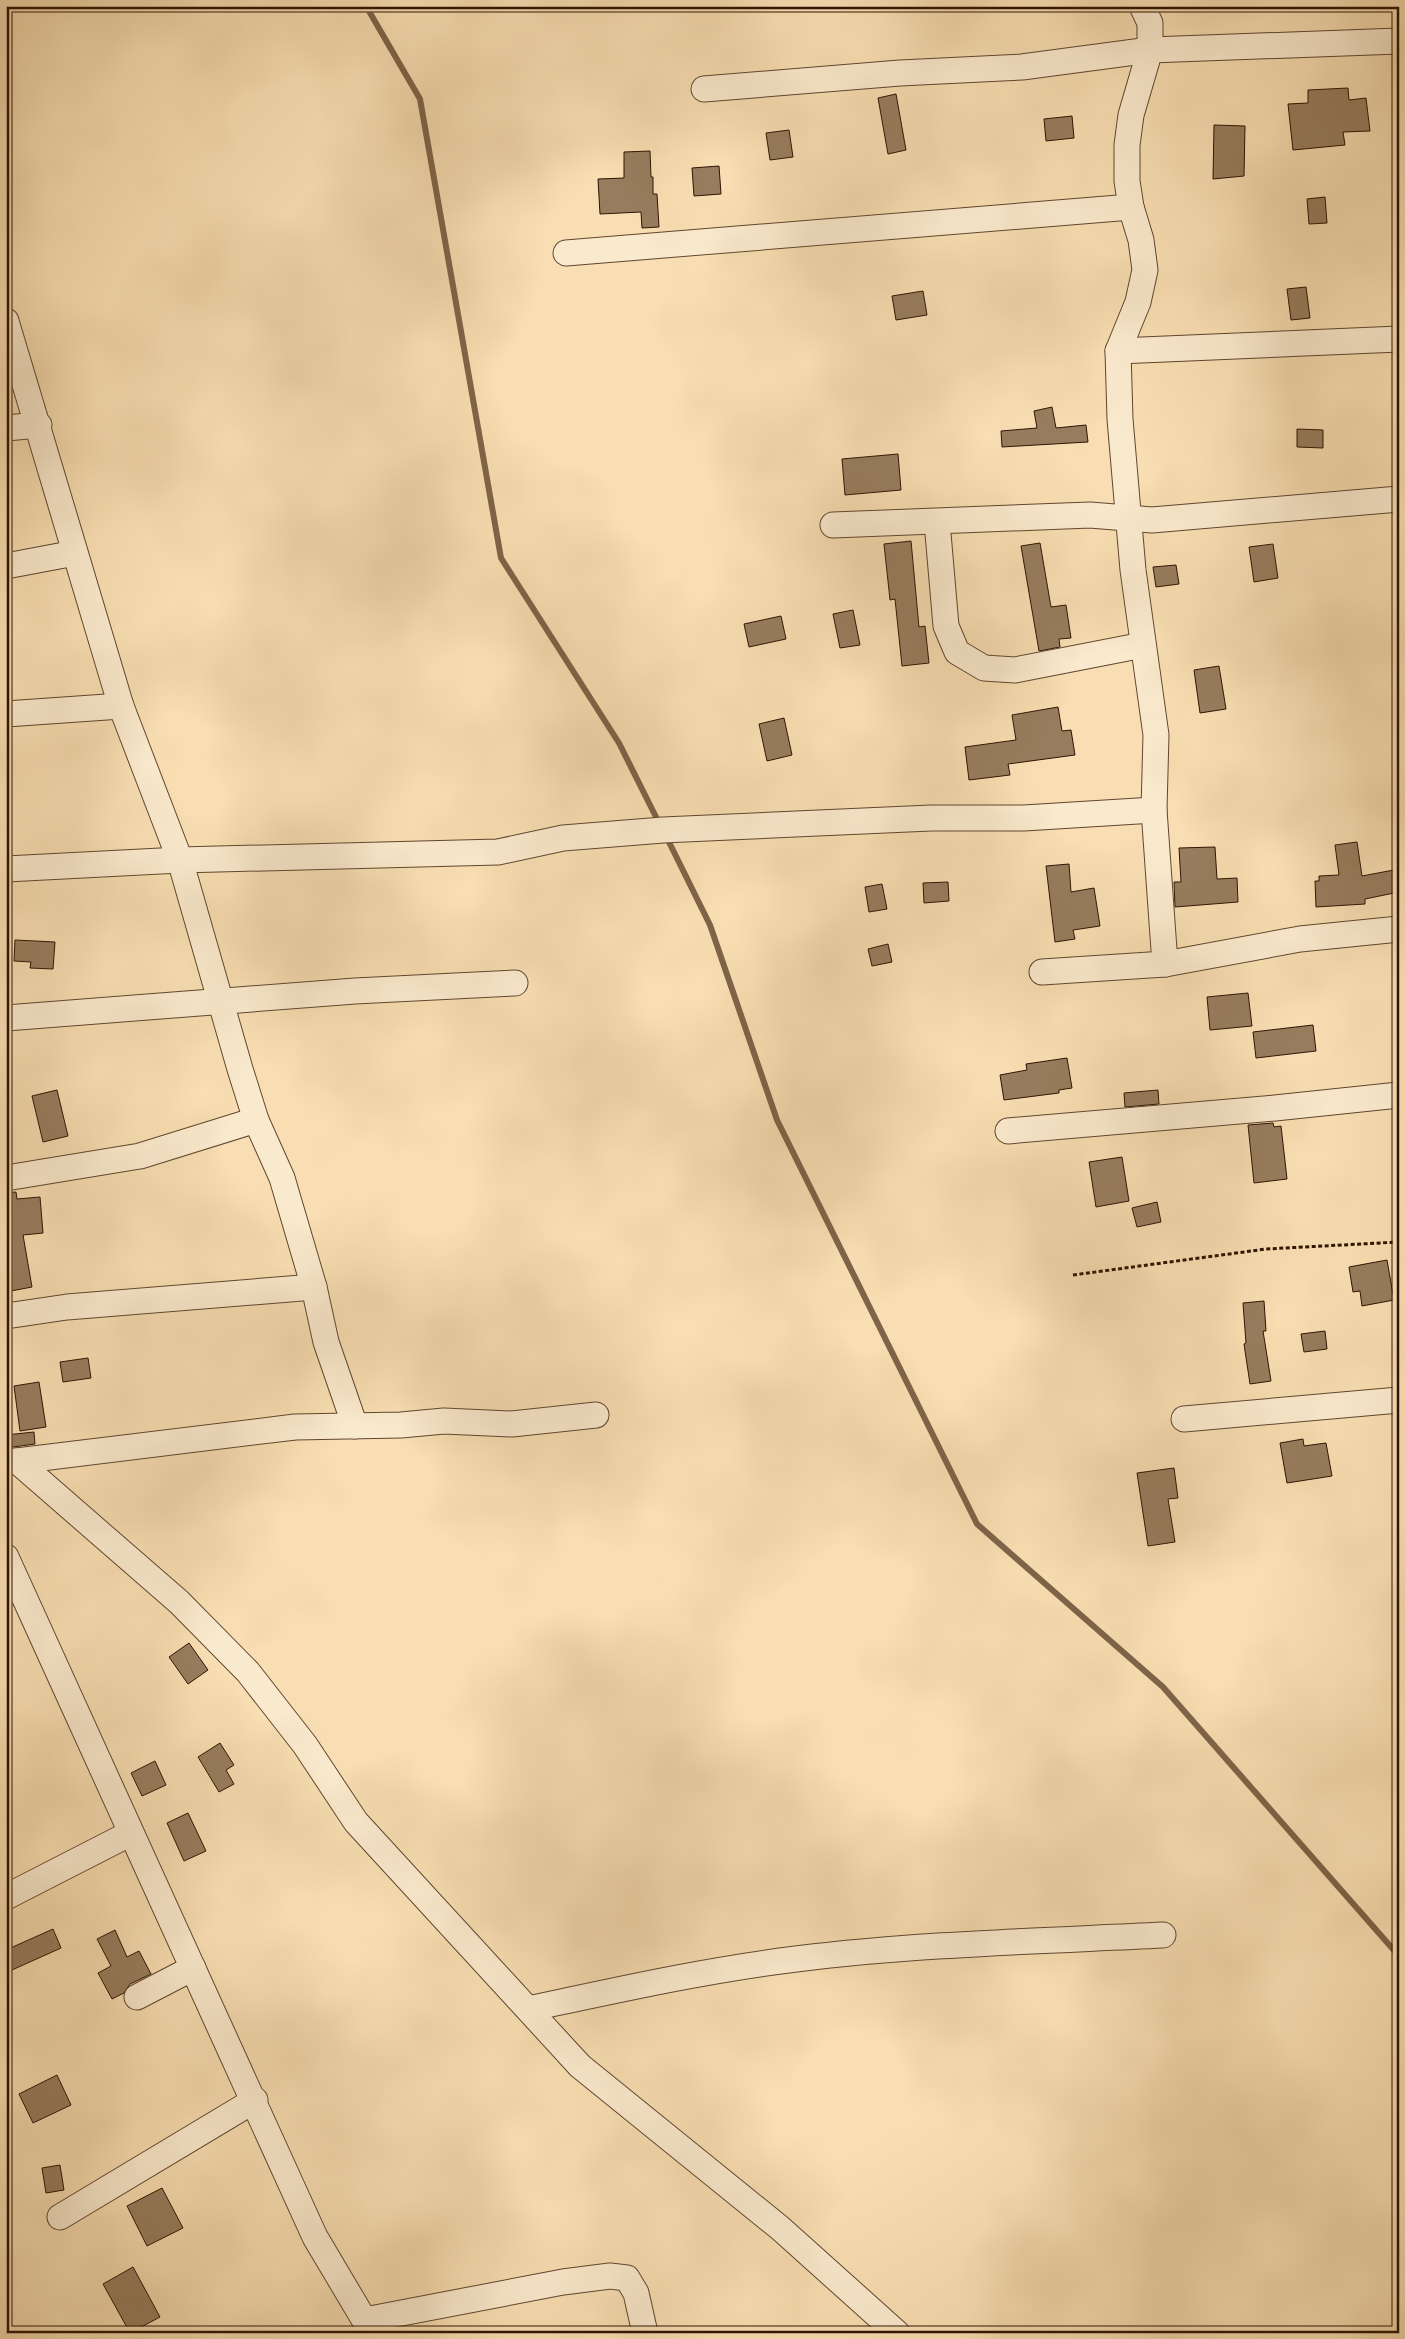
<svg xmlns="http://www.w3.org/2000/svg" width="1405" height="2339" font-family="'EB Garamond',serif">
<style>
.lines{fill:none;stroke-linecap:round;stroke-linejoin:round}
.stream{stroke:#7e6448;stroke-width:6}
.building{fill:#977d5e;stroke:#2e1403}
.minor-casing{stroke:#60462f;stroke-width:27}
.path{stroke:#2e1403;stroke-width:3;stroke-dasharray:4 2.5;stroke-linecap:butt}
.minor{stroke:#faeacd;stroke-width:25}
</style>
<rect width="100%" height="100%" fill="#f8deb2"/>
<filter id="stains"><feTurbulence type="fractalNoise" baseFrequency=".004" numOctaves="4"/><feColorMatrix values="0 0 0 0 .2 0 0 0 0 .09 0 0 0 0 .02 0 0 0 .5 -.17"/></filter>
<radialGradient id="worn" r=".72"><stop offset=".6" stop-color="#630" stop-opacity="0"/><stop offset="1" stop-color="#630" stop-opacity=".3"/></radialGradient>
<g class="lines">
<!-- stream -->
<g class="stream">
<polyline points="366,6 420,99 501,558 619,743 660,825"/>
<polyline points="666,836 710,925 777,1120 977,1524 1163,1687 1399,1956"/>
</g>
</g>
<!-- building -->
<g class="building">
<polygon points="1348,88 1349,100 1366,98 1370,131 1343,132 1345,145 1293,150 1288,104 1308,103 1308,90"/>
<polygon points="896,94 906,150 888,154 878,98"/>
<polygon points="1072,116 1074,138 1046,141 1044,119"/>
<polygon points="1214,125 1245,126 1244,176 1213,179"/>
<polygon points="789,130 793,157 770,160 766,133"/>
<polygon points="650,151 651,177 653,177 653,194 657,194 659,227 642,228 641,212 600,214 598,179 624,178 624,152"/>
<polygon points="719,166 721,194 694,196 692,168"/>
<polygon points="1325,197 1327,223 1309,224 1307,199"/>
<polygon points="1306,287 1310,318 1291,320 1287,289"/>
<polygon points="923,291 927,315 896,320 892,296"/>
<polygon points="1052,407 1056,428 1086,425 1088,442 1002,447 1001,431 1037,428 1034,411"/>
<polygon points="1297,429 1323,430 1323,448 1297,447"/>
<polygon points="898,454 901,490 845,495 842,459"/>
<polygon points="911,541 919,627 925,626 929,663 902,666 895,599 890,600 884,544"/>
<polygon points="1040,543 1051,607 1066,605 1071,638 1059,639 1060,647 1039,651 1021,546"/>
<polygon points="1273,544 1278,578 1254,582 1249,547"/>
<polygon points="1176,565 1179,584 1156,587 1153,567"/>
<polygon points="853,610 860,645 840,648 833,614"/>
<polygon points="781,616 786,639 749,647 744,624"/>
<polygon points="1219,666 1226,709 1200,713 1194,670"/>
<polygon points="1058,707 1062,731 1071,730 1075,755 1008,764 1010,775 969,780 965,747 1016,740 1012,715"/>
<polygon points="784,718 792,755 767,761 759,724"/>
<polygon points="1357,842 1362,876 1399,869 1399,892 1365,899 1365,904 1316,907 1315,881 1319,881 1319,876 1339,875 1335,845"/>
<polygon points="1215,847 1217,879 1237,878 1238,902 1175,907 1174,882 1181,882 1179,848"/>
<polygon points="1069,864 1071,892 1094,888 1100,926 1073,930 1075,939 1055,942 1046,866"/>
<polygon points="948,882 949,901 924,903 923,883"/>
<polygon points="882,884 887,909 869,912 865,887"/>
<polygon points="15,940 55,942 53,969 30,968 31,962 14,961"/>
<polygon points="888,944 892,962 872,966 868,949"/>
<polygon points="1248,993 1252,1026 1210,1030 1207,997"/>
<polygon points="1313,1025 1316,1051 1256,1058 1253,1032"/>
<polygon points="1067,1058 1072,1088 1059,1090 1059,1093 1004,1100 1000,1075 1027,1070 1026,1064"/>
<polygon points="57,1090 68,1136 43,1142 32,1096"/>
<polygon points="1158,1090 1159,1104 1125,1107 1124,1093"/>
<polygon points="1273,1123 1274,1127 1281,1126 1287,1179 1254,1183 1248,1125"/>
<polygon points="1122,1157 1129,1201 1096,1207 1089,1162"/>
<polygon points="16,1192 17,1199 40,1197 43,1233 23,1235 32,1287 11,1291 6,1260 6,1193"/>
<polygon points="1157,1202 1161,1222 1137,1227 1132,1208"/>
<polygon points="1387,1260 1394,1300 1362,1306 1360,1291 1353,1292 1349,1267"/>
<polygon points="1264,1301 1266,1331 1263,1331 1271,1381 1250,1384 1244,1344 1246,1343 1243,1303"/>
<polygon points="1325,1331 1327,1349 1304,1352 1301,1334"/>
<polygon points="88,1358 91,1378 63,1382 60,1362"/>
<polygon points="39,1382 46,1427 20,1431 14,1386"/>
<polygon points="34,1432 35,1444 6,1448 6,1435"/>
<polygon points="1303,1439 1304,1446 1326,1443 1332,1476 1287,1483 1280,1443"/>
<polygon points="1174,1468 1178,1498 1168,1499 1175,1542 1148,1546 1137,1473"/>
<polygon points="189,1643 208,1670 188,1684 169,1657"/>
<polygon points="220,1743 234,1765 226,1770 234,1784 219,1792 198,1757"/>
<polygon points="155,1761 166,1785 142,1796 131,1773"/>
<polygon points="188,1813 206,1851 184,1861 167,1823"/>
<polygon points="53,1929 61,1948 12,1970 6,1957 6,1950"/>
<polygon points="115,1930 127,1957 139,1951 151,1974 130,1984 124,1993 112,1999 98,1973 111,1966 97,1939"/>
<polygon points="57,2075 71,2105 33,2123 19,2094"/>
<polygon points="60,2165 64,2190 46,2193 42,2168"/>
<polygon points="162,2188 183,2228 147,2246 127,2206"/>
<polygon points="133,2267 160,2317 130,2333 103,2284"/>
</g>
<g class="lines">
<defs>
<g id="minor">
<polyline points="1142,6 1150,23 1150,50 1131,115 1127,145 1127,181 1131,207 1141,240 1145,270 1138,302 1118,351 1120,419 1133,570 1156,735 1154,810 1165,964"/>
<polyline points="704,89 900,73 1022,67 1150,50 1399,41"/>
<polyline points="566,253 1131,207"/>
<polyline points="6,321 121,706 180,860 240,1069 256,1120 282,1178 314,1287 326,1342 355,1426"/>
<polyline points="1118,351 1399,339"/>
<polyline points="6,428 39,425"/>
<polyline points="937,522 946,626 957,652 984,668 1015,670 1143,645"/>
<polyline points="833,525 1090,515 1152,520 1399,499"/>
<polyline points="6,566 75,553"/>
<polyline points="6,714 121,706"/>
<polyline points="6,869 180,860 498,852 563,838 663,830 931,818 1024,818 1154,810"/>
<polyline points="1042,972 1165,964 1300,939 1399,929"/>
<polyline points="6,1018 355,991 515,983"/>
<polyline points="1008,1131 1275,1108 1399,1095"/>
<polyline points="6,1178 140,1156 256,1120"/>
<polyline points="6,1316 67,1307 314,1287"/>
<polyline points="1184,1419 1399,1400"/>
<polyline points="17,1461 295,1427 401,1425 444,1421 512,1424 596,1415"/>
<polyline points="6,1462 17,1461 179,1602 248,1672 305,1745 356,1822 580,2066 780,2228 897,2333"/>
<polyline points="6,1557 315,2237 372,2333"/>
<polyline points="6,1897 131,1833"/>
<polyline points="137,1997 193,1968"/>
<path d="M528,2009C617,1990 706,1970 796,1959C918,1944 1041,1941 1163,1935"/>
<polyline points="60,2217 255,2100"/>
<polyline points="365,2320 563,2282 610,2276 627,2278 636,2293 645,2333"/>
</g>
</defs>
<!-- minor casing -->
<use href="#minor" class="minor-casing"/>
<!-- path -->
<polyline class="path" points="1073,1275 1266,1249 1399,1242"/>
<!-- minor -->
<use href="#minor" class="minor"/>
</g>
<!-- margin -->
<rect width="1405" height="2339" fill="none" stroke="#f8deb2" stroke-width="25"/>
<rect x="8" y="8" width="1390" height="2324" fill="none" stroke="#2e1403" stroke-width="2.5"/>
<rect x="12" y="12" width="1380" height="2314" fill="none" stroke="#2e1403"/>
<rect width="100%" height="100%" filter="url(#stains)"/>
<rect width="100%" height="100%" fill="url(#worn)"/>
</svg>
